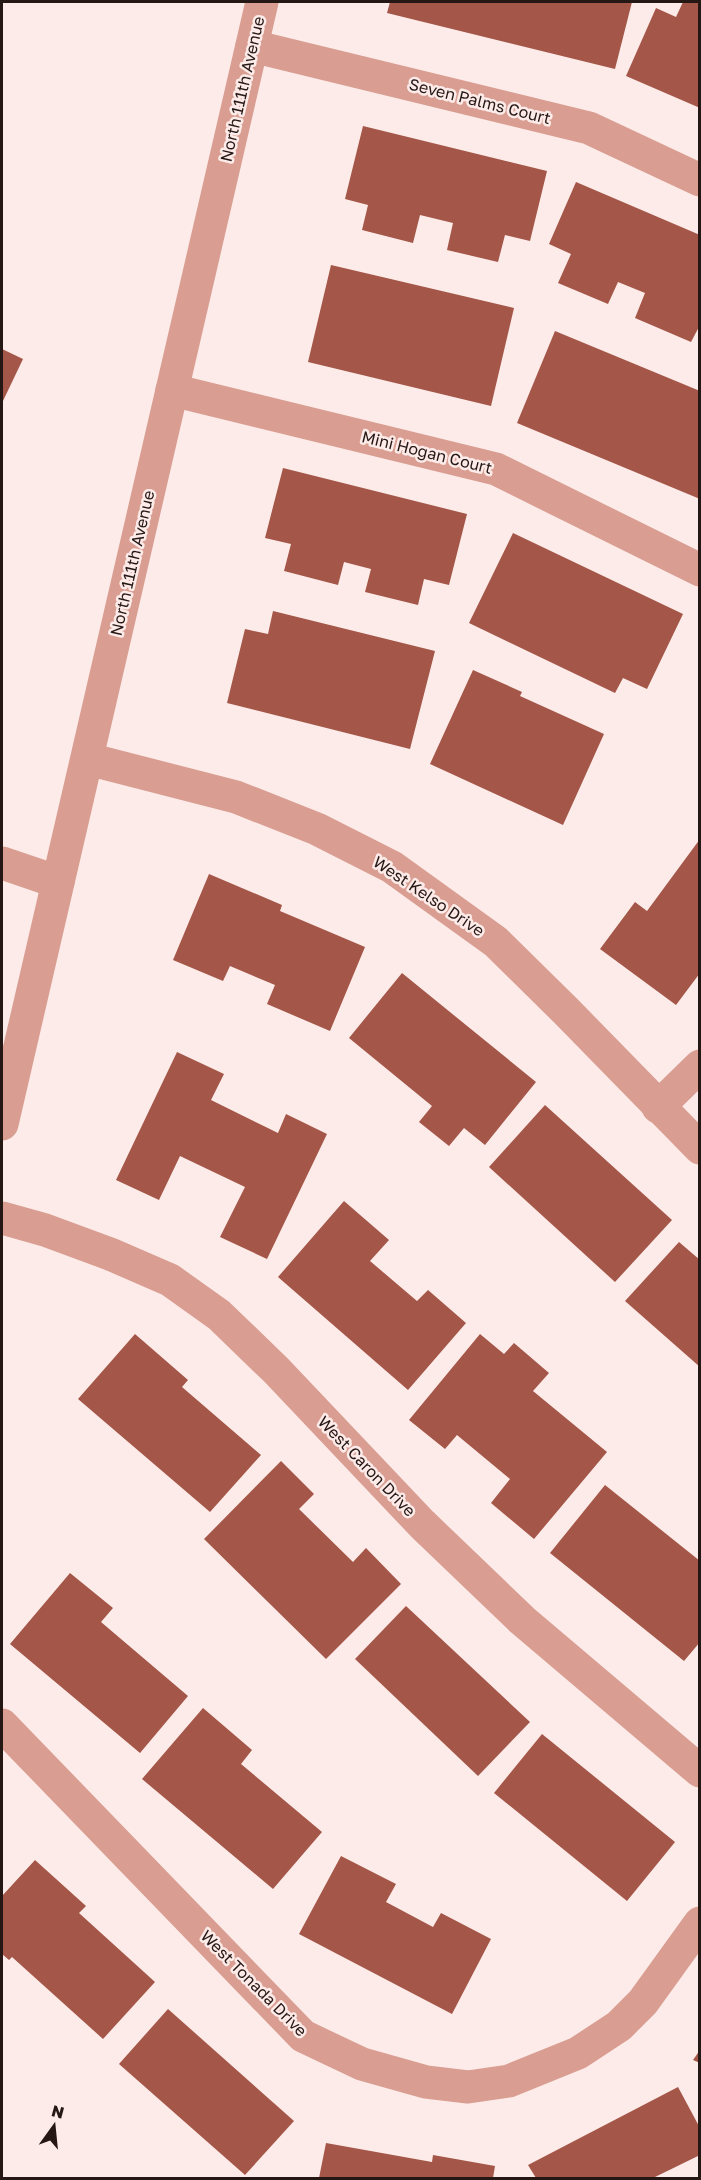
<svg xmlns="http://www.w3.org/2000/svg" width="701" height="2180" font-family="'Golos Text',sans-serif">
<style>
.building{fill:#a45648}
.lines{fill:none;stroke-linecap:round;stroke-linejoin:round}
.minor{stroke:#d99d91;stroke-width:33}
.labels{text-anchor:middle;stroke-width:5;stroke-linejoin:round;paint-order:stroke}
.street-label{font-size:16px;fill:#251714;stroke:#fcebe8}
</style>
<rect width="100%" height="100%" fill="#fcebe8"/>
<!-- building -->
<g class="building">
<polygon points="390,2 632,2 615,69 387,13"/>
<polygon points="683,2 700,2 700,108 626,76 656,8 676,17"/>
<polygon points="363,126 547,171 530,241 505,235 498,262 447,250 453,223 420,215 413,243 362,230 368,205 345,199"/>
<polygon points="576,182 700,235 700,325 691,342 635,318 645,293 618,282 608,304 558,283 571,254 549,244"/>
<polygon points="331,265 514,308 491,406 308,362"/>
<polygon points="555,331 700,391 700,499 517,423"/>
<polygon points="2,349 23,359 2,403"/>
<polygon points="283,468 467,514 449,585 424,579 418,605 365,592 371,569 344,562 338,585 284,571 291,544 265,538"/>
<polygon points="513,533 683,614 647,689 623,678 615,693 469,623"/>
<polygon points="273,611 435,651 410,749 227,703 245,629 268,634"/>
<polygon points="473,670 522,692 520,696 604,734 563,825 430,764"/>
<polygon points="700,839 700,973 676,1005 600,949 635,902 647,911"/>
<polygon points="209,874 282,905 280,911 365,947 330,1031 267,1004 275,985 230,966 223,981 173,960"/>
<polygon points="402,973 536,1082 485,1145 464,1128 449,1146 419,1122 432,1106 349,1038"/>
<polygon points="177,1052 224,1074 211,1100 278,1133 286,1114 327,1134 267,1259 220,1237 245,1187 180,1156 159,1200 116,1180"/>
<polygon points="545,1105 672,1220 615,1282 489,1167"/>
<polygon points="344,1201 389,1240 370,1261 417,1301 428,1290 466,1323 408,1390 278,1277"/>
<polygon points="679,1242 700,1260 700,1367 625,1301"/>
<polygon points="135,1334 188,1380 182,1387 261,1455 210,1512 78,1399"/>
<polygon points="480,1334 504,1354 514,1343 549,1373 533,1391 607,1452 534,1539 491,1503 510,1479 457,1435 445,1449 409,1420"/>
<polygon points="281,1461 314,1494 299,1509 353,1562 366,1548 401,1584 326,1659 204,1539"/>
<polygon points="605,1485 700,1561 700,1642 684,1661 550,1553"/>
<polygon points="70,1573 113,1608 101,1622 188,1696 140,1753 10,1644"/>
<polygon points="406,1606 530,1722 478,1776 355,1659"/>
<polygon points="203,1708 252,1750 241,1764 322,1832 273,1889 142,1779"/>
<polygon points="542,1734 675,1842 627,1901 494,1793"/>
<polygon points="341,1856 396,1884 386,1902 433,1927 441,1913 491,1939 452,2014 299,1934"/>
<polygon points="35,1860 86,1906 79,1913 155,1982 103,2039 12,1957 9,1960 2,1954 2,1896"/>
<polygon points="168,2009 294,2121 245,2175 119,2064"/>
<polygon points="700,2050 700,2063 693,2060"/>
<polygon points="678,2087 700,2128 700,2155 653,2178 536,2178 528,2165"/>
<polygon points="326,2143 432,2162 433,2155 495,2166 493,2178 319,2178"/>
</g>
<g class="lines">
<!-- minor -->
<g class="minor">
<polyline points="252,46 589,128 700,180"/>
<polyline points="172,390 496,469 700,570"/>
<polyline points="88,759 236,797 317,829 392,867 496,942 566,1011 700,1148"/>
<polyline points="2,863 58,882"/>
<polyline points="658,1107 700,1066"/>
<polyline points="2,1124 262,2"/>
<polyline points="2,1218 45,1230 110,1254 170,1280 219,1315 276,1370 422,1524 522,1620 700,1771"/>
<polyline points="2,1725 303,2036 362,2064 426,2082 468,2087 509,2081 578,2053 619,2026 643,2002 700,1923"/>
</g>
</g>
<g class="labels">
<!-- street labels -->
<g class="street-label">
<text transform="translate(242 89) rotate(-77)" y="6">North 111th Avenue</text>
<text transform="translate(480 101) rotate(14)" y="6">Seven Palms Court</text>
<text transform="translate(427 452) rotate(14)" y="6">Mini Hogan Court</text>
<text transform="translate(132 563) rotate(-77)" y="6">North 111th Avenue</text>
<text transform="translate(429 896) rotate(34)" y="6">West Kelso Drive</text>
<text transform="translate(367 1466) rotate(46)" y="6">West Caron Drive</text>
<text transform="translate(254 1983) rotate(45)" y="6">West Tonada Drive</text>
</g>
</g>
<!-- border -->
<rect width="701" height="2180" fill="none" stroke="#251714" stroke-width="6"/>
<!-- north arrow -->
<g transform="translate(54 2126) rotate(15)" stroke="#fcebe8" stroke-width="4.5" paint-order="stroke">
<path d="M0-4.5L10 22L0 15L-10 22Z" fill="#251714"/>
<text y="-9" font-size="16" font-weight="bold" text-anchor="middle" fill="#251714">N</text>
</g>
</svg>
